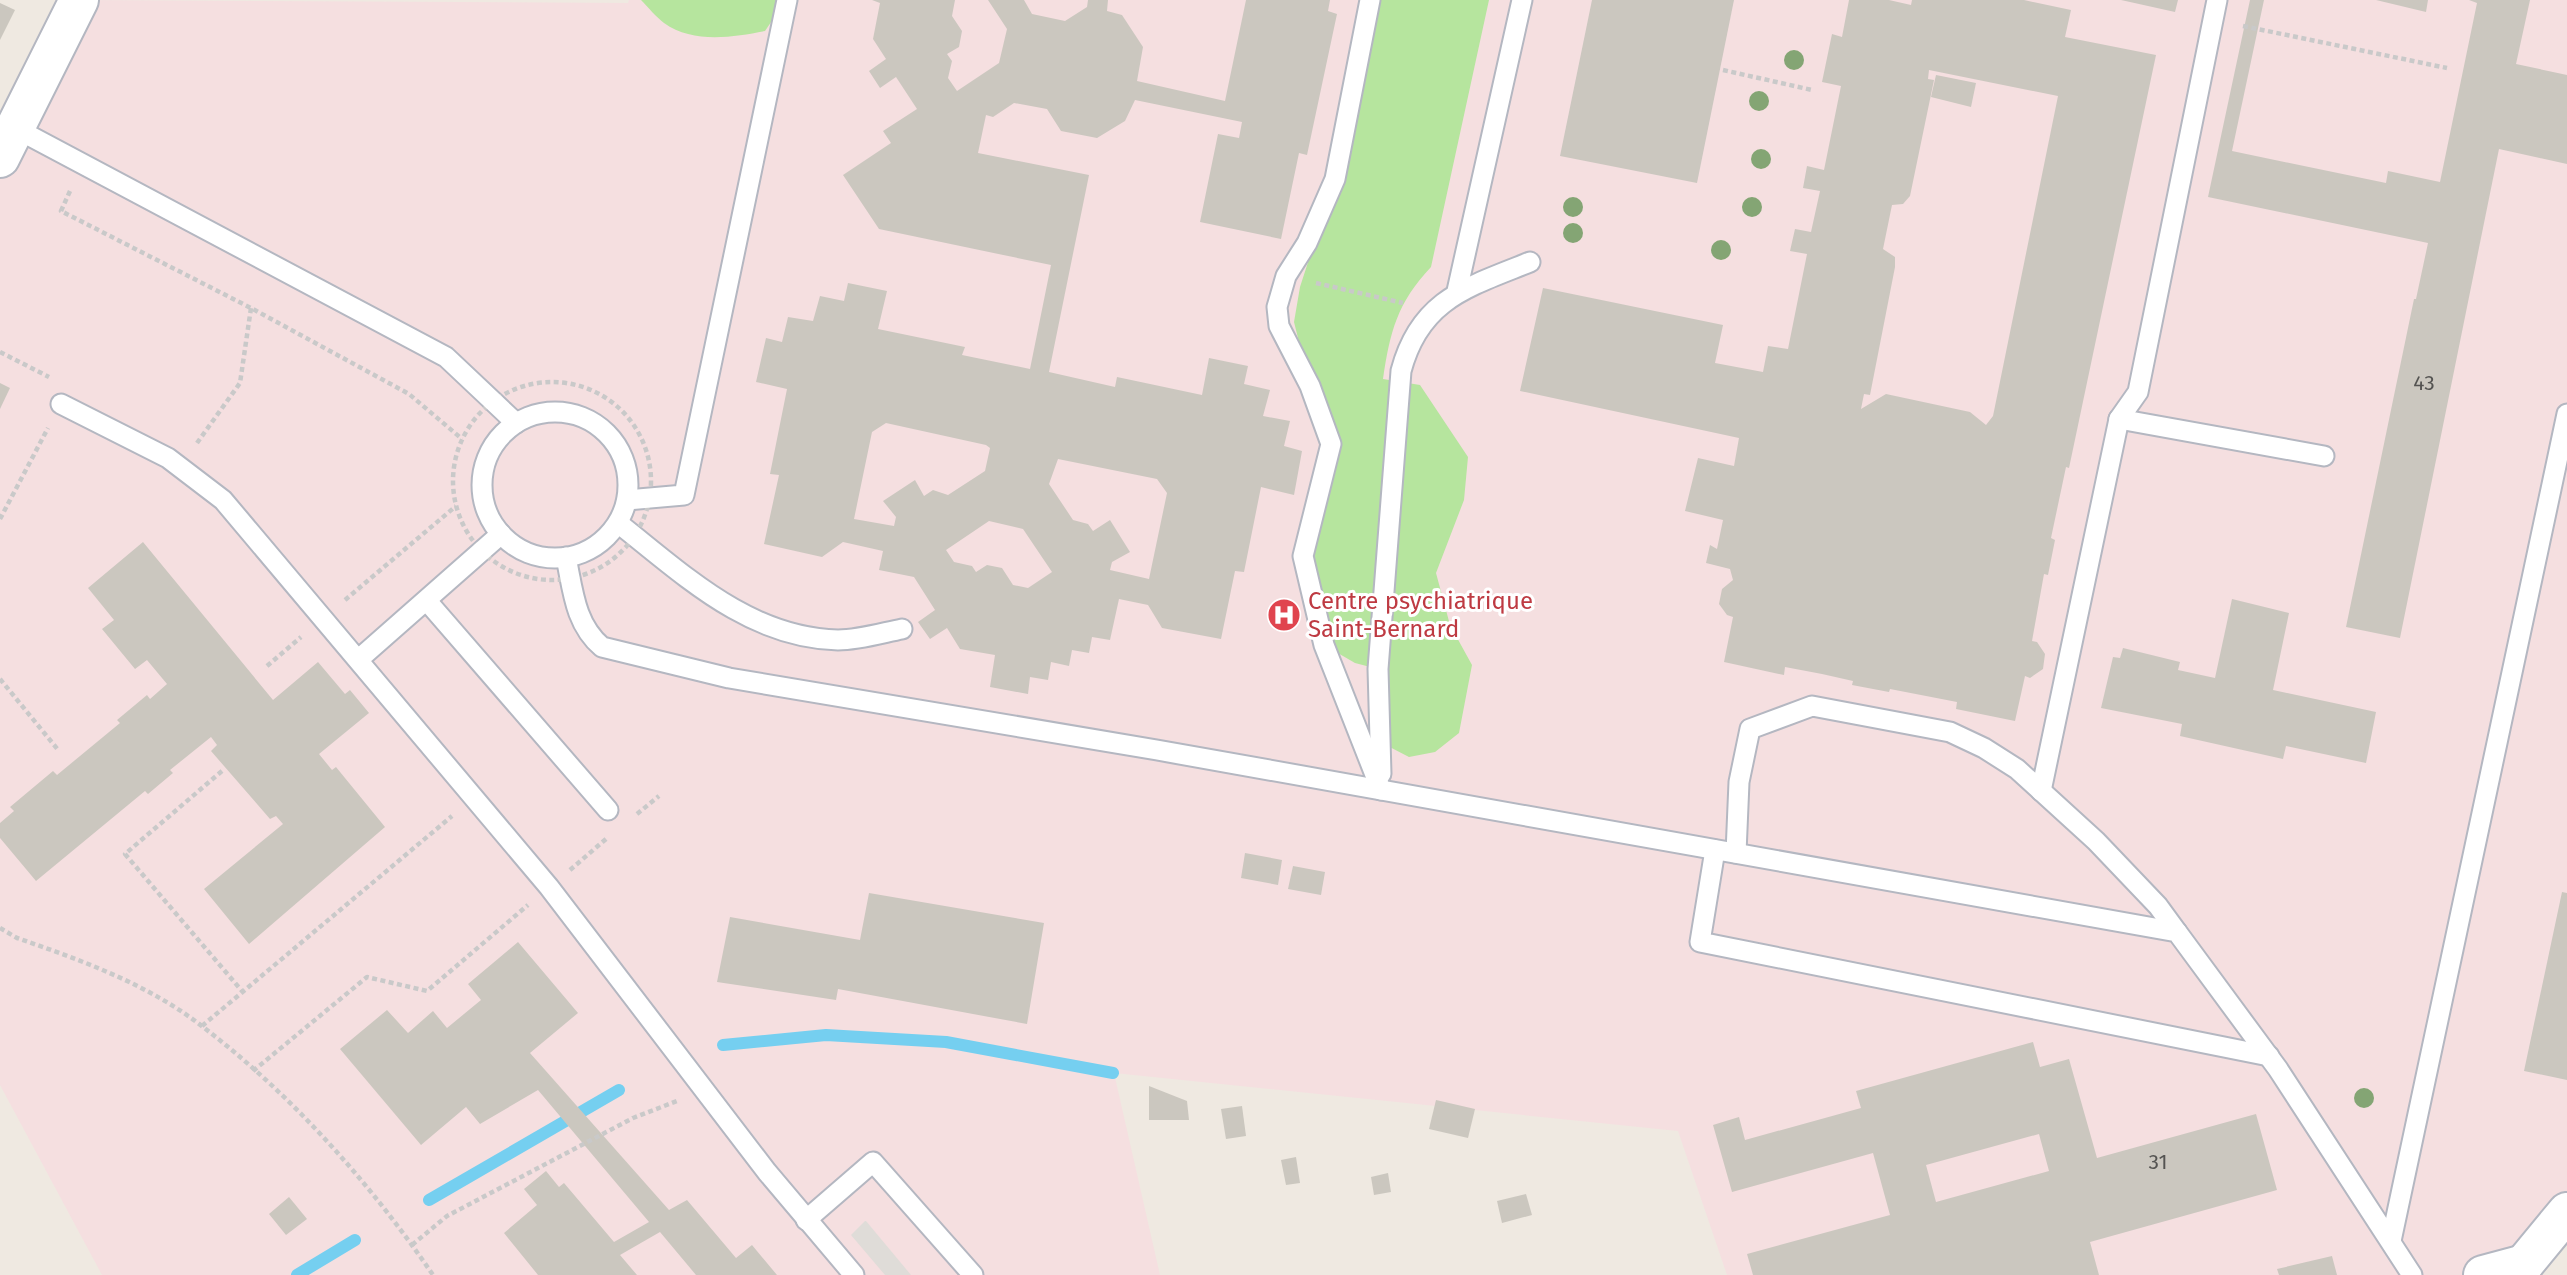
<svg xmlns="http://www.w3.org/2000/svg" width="2567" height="1275" font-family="'Fira Sans',sans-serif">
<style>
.medical{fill:#f5dfe0}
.green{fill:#b6e59e}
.plaza{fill:#dfdcd8}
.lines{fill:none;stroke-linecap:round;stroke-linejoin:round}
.stream{stroke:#75cff0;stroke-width:12}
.building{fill:#cbc7bf;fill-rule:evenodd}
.service-casing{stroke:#b4b7c1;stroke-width:23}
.minor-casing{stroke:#b4b7c1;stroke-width:42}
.tertiary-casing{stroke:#b4b7c1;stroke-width:42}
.path{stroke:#c9c9c9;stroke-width:4.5;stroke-dasharray:5 3.5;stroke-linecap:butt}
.service{stroke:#fff;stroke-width:19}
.minor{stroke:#fff;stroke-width:38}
.tertiary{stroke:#fff;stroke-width:38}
.tree{fill:#84a574}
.labels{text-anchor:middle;stroke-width:6;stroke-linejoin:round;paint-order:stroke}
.number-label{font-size:21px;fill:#555452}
.health-label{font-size:24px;fill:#be3a42;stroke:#fff;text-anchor:start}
</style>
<rect width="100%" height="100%" fill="#efe9e1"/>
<!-- medical -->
<polygon class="medical" points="79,0 628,3 629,0 2567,0 2567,1212 2483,1275 1727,1275 1678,1131 1114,1073 1160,1275 102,1275 0,1085 0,158"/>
<!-- green -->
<g class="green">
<path d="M641,0H786L765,31C734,37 693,44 664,23C656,17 648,7 641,0Z"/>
<path d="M1370,0H1489L1431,267C1397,303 1390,332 1383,379L1420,385L1468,457L1464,500L1436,573L1450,625L1472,665L1459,733L1435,752L1409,757L1380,742L1378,669L1355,663L1324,645L1303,556L1331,444L1310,386L1294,322L1300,287L1335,179Z"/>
</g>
<!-- plaza -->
<polygon class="plaza" points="865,1221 866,1221 911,1275 885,1275 851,1235"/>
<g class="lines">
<!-- stream -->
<g class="stream">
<polyline points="723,1045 826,1035 946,1042 1113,1073"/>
<polyline points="429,1200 619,1090"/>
<polyline points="297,1275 355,1240"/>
</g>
</g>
<!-- building -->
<g class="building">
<path d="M872,0H955L952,16L962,31L959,47L947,54L952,61L948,78L957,91L999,63L1007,29L988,0H1024L1032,14L1065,21L1087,7L1088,0H1108L1107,11L1122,15L1143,47L1137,81L1225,101L1246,0H1330L1328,11L1337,14L1307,155L1299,153L1281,239L1200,222L1218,134L1239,138L1242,122L1135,100L1125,121L1097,138L1061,131L1047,109L1014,103L993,117L986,115L978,153L1089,175L1049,372L1115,387L1117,377L1202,395L1209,358L1248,366L1244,384L1270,390L1263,416L1290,421L1284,446L1302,451L1294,495L1261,487L1244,572L1235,571L1221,639L1162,628L1148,605L1119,599L1110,640L1092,637L1089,653L1072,650L1069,666L1051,662L1048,680L1030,677L1028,694L990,687L995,655L960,649L947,628L930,639L918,622L935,610L914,577L879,570L883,551L843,542L822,557L764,544L779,475L770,474L787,389L756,382L766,338L782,342L788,317L813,321L820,296L844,301L848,283L887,291L878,329L965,347L962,355L1030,369L1051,265L879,229L843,175L891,143L883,131L917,109L896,77L880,88L869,71L886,59L873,39L880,3ZM886,423L986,445L990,448L985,471L948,495L933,490L924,496L915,480L883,501L896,517L894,526L854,519L872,432ZM1058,459L1157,479L1167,493L1149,579L1110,570L1112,562L1130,552L1110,520L1093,531L1088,524L1073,520L1049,484ZM989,521L1023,529L1052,572L1028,588L1013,585L1002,568L987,565L976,572L972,566L954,562L946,550Z"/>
<polygon points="1592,0 1734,0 1697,183 1560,156"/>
<path d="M1849,0H1889L1911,5L1912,0H2024L2071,10L2065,37L2156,55L2069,468L2066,467L2051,538L2055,540L2048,575L2044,574L2032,641L2037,642L2045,654L2043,669L2030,678L2025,676L2015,721L1956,709L1957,702L1890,689L1889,692L1852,685L1853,681L1822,674L1785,667L1784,675L1724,662L1733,617L1727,615L1719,604L1722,589L1733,580L1730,569L1706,563L1710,545L1717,549L1723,520L1685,511L1698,458L1734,466L1739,438L1520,391L1543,288L1723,325L1715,363L1763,372L1768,346L1788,349L1807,254L1790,251L1795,229L1811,232L1820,191L1803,188L1807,166L1824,170L1841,86L1822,82L1832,34L1842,37ZM1929,70L2058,96L1993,416L1986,425L1970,412L1886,394L1861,409L1864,394L1870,395L1895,267V257L1883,249L1892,205L1903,204L1910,196L1934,80L1928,79Z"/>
<polygon points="2121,0 2178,0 2175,12"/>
<polygon points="2250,0 2264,0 2232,151 2386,183 2388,171 2440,182 2477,3 2469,0 2530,0 2516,64 2567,75 2567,164 2499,149 2400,638 2346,627 2414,299 2416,299 2428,243 2208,197"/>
<polygon points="2376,0 2428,0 2426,12"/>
<polygon points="0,3 15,10 0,40"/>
<polygon points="1936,75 1976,83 1971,107 1931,97"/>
<polygon points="0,383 10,388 0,409"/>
<polygon points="143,542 273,700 318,662 345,694 350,690 369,713 319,754 332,770 336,767 385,827 249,944 204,889 283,824 276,816 270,819 211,751 217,745 211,737 170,770 173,773 148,794 145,791 36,881 0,838 0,823 14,811 10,807 53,771 57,775 120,723 117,720 147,695 150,699 167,684 147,660 135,669 102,629 114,620 88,588"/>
<polygon points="2232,599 2289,613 2273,690 2376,712 2366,763 2286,746 2283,759 2180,736 2182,724 2101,708 2113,657 2120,658 2123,648 2180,662 2178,670 2215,678"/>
<polygon points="1245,853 1282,860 1278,885 1241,878"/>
<polygon points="1293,866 1325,872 1321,895 1288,889"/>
<polygon points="2562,892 2567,893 2567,1080 2524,1071"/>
<polygon points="869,893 1044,923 1027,1024 838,989 836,1000 717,982 730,917 860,940"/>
<polygon points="518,942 578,1013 530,1053 669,1210 687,1200 736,1258 752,1245 777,1275 696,1275 660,1232 620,1255 637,1275 538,1275 504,1233 537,1205 524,1189 546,1171 559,1187 564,1183 614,1242 649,1222 538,1090 480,1124 466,1107 421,1145 340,1049 387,1010 408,1033 433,1011 447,1028 481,1000 468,984"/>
<path d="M2033,1042L2040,1067L2069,1059L2097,1158L2256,1114L2277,1190L2090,1242L2099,1275H1753L1747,1254L1890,1215L1873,1153L1732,1192L1713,1125L1739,1117L1745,1140L1861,1108L1856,1091ZM2039,1134L2049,1171L1936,1202L1926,1165Z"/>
<polygon points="1149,1086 1187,1101 1189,1120 1149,1120"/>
<polygon points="1436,1100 1475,1109 1468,1138 1429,1129"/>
<polygon points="1242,1106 1246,1136 1226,1139 1221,1109"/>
<polygon points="1296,1157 1300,1183 1286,1185 1281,1160"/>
<polygon points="1388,1173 1391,1192 1374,1195 1371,1177"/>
<polygon points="1526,1194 1532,1215 1502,1223 1497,1201"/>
<polygon points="289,1197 307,1219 286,1235 269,1214"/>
<polygon points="2332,1256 2337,1275 2279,1275 2277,1269"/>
</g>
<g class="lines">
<defs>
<g id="service">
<polyline points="1370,0 1335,179 1307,243 1286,276 1277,307 1279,326 1310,386 1331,444 1303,556 1324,645 1381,790"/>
<polyline points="15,128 446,357 516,423"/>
<polyline points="1457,291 1522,0"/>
<polyline points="61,404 168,458 223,500 549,887 767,1172 854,1275"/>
<circle cx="555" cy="485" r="73"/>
<polyline points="2119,419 2324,456"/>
<polyline points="627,500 684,495 787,0"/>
<path d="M618,523C684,575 749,638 838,640C859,640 882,633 902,629"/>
<path d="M566,557C573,591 575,624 602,647L729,678L1157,750L2177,932L2278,1069L2412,1275"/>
<polyline points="427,601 608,810"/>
<polyline points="359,659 501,534"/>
<path d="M1381,774L1378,669L1401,371C1420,299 1468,287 1530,262"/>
<polyline points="2041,791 2119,419 2138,392 2217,0"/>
<polyline points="1715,850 1700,942 2269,1056"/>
<polyline points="1736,853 1739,782 1750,729 1812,706 1950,732 1984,748 2017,769 2096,841 2158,906 2177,932"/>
<polyline points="806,1220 873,1162 973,1275"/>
<polyline points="2391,1241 2567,414"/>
</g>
<g id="minor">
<polyline points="0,158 79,0"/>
<polyline points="2483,1275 2524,1264"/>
</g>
<polyline id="tertiary" points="2515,1275 2567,1212"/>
</defs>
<!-- service casing -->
<use href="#service" class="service-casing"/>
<!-- minor casing -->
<use href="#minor" class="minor-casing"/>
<!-- tertiary casing -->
<use href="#tertiary" class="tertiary-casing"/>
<!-- path -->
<g class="path">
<polyline points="2243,26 2447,68"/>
<polyline points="1723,70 1812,90"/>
<polyline points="70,191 61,211 251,308 409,394 462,439"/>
<polyline points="1316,283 1403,303"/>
<polyline points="0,352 49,377"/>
<circle cx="552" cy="481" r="99"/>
<polyline points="197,443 240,383 251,308"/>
<polyline points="0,519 48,428"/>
<polyline points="345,600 456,506"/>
<polyline points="267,666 301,637"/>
<polyline points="0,679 59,751"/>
<polyline points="222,771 125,854 242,991"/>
<polyline points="637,814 659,796"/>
<polyline points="570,870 606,839"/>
<path d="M0,928L17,938C81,960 150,985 203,1027C292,1095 370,1183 433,1275"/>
<polyline points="202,1026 452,816"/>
<polyline points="253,1071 367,977 427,991 528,905"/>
<polyline points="412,1245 447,1216 633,1118 677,1101"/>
</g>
<!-- service -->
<use href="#service" class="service"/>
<!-- minor -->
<use href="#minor" class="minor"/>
<!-- tertiary -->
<use href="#tertiary" class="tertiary"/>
</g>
<!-- trees -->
<g class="tree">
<circle cx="1794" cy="60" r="10"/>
<circle cx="1759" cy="101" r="10"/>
<circle cx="1761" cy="159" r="10"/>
<circle cx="1573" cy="207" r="10"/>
<circle cx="1752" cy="207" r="10"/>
<circle cx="1573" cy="233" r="10"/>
<circle cx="1721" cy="250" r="10"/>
<circle cx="2364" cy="1098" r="10"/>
</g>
<!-- icons -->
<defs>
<symbol id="hospital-disc" viewBox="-11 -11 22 22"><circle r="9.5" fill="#e0444e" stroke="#fff"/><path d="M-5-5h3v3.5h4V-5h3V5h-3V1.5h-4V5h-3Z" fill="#fff"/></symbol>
</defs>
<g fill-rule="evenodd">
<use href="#hospital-disc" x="1265" y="596" width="38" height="38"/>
</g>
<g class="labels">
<!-- number labels -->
<g class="number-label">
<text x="2424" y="390">43</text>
<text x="2158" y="1169">31</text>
</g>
<!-- health labels -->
<g class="health-label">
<text x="1308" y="609">Centre psychiatrique<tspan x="1308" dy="28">Saint-Bernard</tspan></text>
</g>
</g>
</svg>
